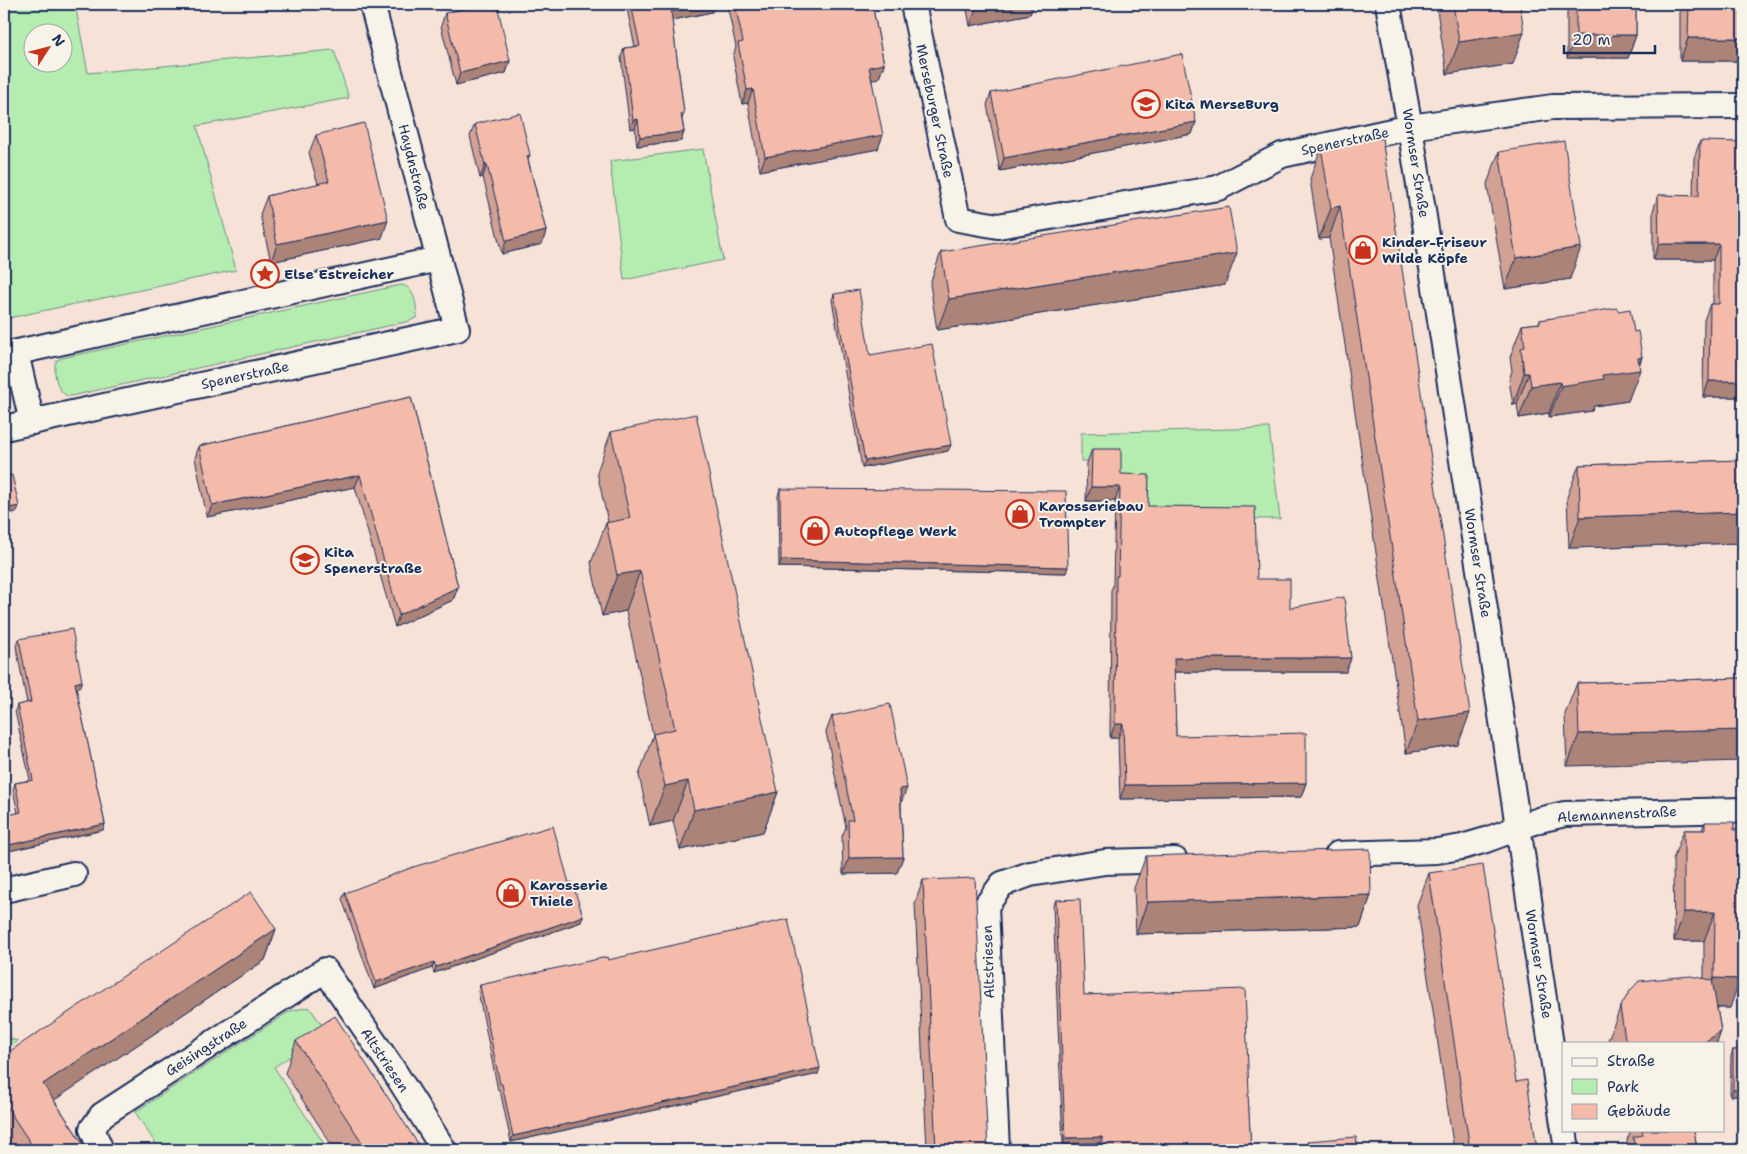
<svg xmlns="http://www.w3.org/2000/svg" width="1747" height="1154" font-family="'Shantell Sans',sans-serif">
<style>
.green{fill:#b5ecaf;stroke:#688e86;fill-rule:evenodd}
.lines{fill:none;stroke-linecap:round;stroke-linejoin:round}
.street-casing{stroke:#1b2f5e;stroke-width:28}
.street{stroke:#f7f3e8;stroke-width:24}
.wall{fill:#d2a193;stroke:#1b2f5e}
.shaded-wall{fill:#ab8378;stroke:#1b2f5e}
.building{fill:#f4bbab;stroke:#1b2f5e}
.labels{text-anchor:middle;stroke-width:4;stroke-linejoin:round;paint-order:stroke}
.poi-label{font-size:14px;font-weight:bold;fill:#1b2f5e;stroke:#f7f3e8;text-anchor:start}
.street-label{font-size:14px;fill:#1b2f5e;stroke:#f7f3e8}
</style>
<rect width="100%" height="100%" fill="#f6e2d6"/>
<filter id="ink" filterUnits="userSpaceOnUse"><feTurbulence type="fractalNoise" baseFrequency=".02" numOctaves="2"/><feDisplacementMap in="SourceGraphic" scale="10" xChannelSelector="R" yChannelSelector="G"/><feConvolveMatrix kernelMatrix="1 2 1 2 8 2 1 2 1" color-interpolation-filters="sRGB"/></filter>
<g filter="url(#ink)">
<!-- green -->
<g class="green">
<path d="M4,4H75L88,73L334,50L349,98L197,126L236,270L4,319ZM62,32V62H32V32Z"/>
<polygon points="703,149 723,260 624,280 610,161"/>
<path d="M401,285C414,286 417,306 417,317L410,321L71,396C68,396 66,396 64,394C56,388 52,367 57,360L62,358Z"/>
<polygon points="1269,428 1280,519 1144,518 1117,487 1117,462 1081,461 1081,433"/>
<polygon points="309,1007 327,1032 274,1067 328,1150 160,1150 135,1112 290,1011"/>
<polygon points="4,1037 18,1041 4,1050"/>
</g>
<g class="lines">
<defs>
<g id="street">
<polyline points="913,4 958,219 998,226 1218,188 1282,155 1410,127 1553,107 1743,106"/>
<polyline points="1388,4 1410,127 1480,576 1563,1124"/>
<polyline points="16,353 32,422"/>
<polyline points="4,355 438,259"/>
<polyline points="4,428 457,329 372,4"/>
<polyline points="1338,854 1437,851 1462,847 1486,840 1539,820 1565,814 1743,810"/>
<polyline points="4,890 74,874"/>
<polyline points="1564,1130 1567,1150"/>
<polyline points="101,1150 92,1129 102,1115 325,970 394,1071 444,1150"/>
<polyline points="997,1150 986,906 1002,884 1030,874 1105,862 1175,860"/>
</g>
</defs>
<!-- street casing -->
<use href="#street" class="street-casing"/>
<!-- street -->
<use href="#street" class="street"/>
</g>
<!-- wall -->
<g class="wall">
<polygon points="626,4 715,4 712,12 672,20 684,113 682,119 684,132 681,141 637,146 635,128 630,129 621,57 624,48 635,47"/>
<polygon points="727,4 872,4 884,64 879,78 872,79 878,149 760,171 748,103 742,104 733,57 736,47"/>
<polygon points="966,4 1034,4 1030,14 970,26"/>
<polygon points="1436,4 1520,4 1513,64 1447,74"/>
<polygon points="1567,4 1636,4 1636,35 1628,58 1567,58"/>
<polygon points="1680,4 1743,4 1743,55 1741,61 1680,61"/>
<polygon points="445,13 510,61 506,73 456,85 441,26"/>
<polygon points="991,93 1196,122 1192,134 1000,171 987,105"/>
<polygon points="475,124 530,155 528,159 546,231 542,244 502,254 483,177 480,178 470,136"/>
<polygon points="316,135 382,238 271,262 260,214 267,196 318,184 309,153"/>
<polygon points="1382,138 1458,745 1406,753 1329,238 1319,239 1310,179 1321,147"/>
<polygon points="1700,141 1742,219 1742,251 1743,397 1703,397 1704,320 1710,304 1713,304 1713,260 1653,260 1653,211 1658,195 1693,196 1694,158"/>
<polygon points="1499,152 1570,279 1505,289 1487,184"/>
<polygon points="941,252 1225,285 937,330 930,284"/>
<polygon points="834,294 870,355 948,451 862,468 832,300"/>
<polygon points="1618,311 1634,332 1642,357 1628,401 1594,406 1592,411 1549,417 1549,413 1519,418 1517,404 1513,405 1509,380 1512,371 1510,357 1522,325 1539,323 1540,320"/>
<polygon points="411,397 458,587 453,600 395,627 355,487 207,517 195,458 199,446"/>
<polygon points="611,432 778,792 763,832 680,850 673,821 650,826 639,775 653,735 626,611 602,616 591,563 606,523 608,522 597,472"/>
<polygon points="1092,449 1121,474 1148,506 1257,579 1290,608 1351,658 1346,672 1174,672 1176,736 1306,783 1301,797 1120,799 1118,738 1110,738 1111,590 1113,586 1115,501 1086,501 1087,463"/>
<polygon points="1743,460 1743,543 1569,548 1567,497 1579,465"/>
<polygon points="780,489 1066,573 779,567 778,496"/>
<polygon points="19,639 79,688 76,688 105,824 103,830 4,852 4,816 18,813 13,790 15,783 30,780 15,711 17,705 27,703 16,646"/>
<polygon points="1743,678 1567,766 1565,714 1577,683"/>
<polygon points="832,716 901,803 903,857 897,873 843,874 842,836 846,827 826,732"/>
<polygon points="1705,822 1734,830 1743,830 1743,926 1742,930 1730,1008 1717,1008 1721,1031 1717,1043 1609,1043 1608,1040 1620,1008 1704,978 1704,941 1674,941 1673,859 1684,830 1702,830"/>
<polygon points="1146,856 1371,895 1360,927 1136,934 1134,888"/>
<polygon points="1429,873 1537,1150 1454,1150 1417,905"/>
<polygon points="923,880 988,1150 927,1150 915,903"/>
<polygon points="569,883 583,916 581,922 434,973 432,968 374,989 342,899 345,893"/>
<polygon points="1056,900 1084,995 1248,1098 1251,1150 1100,1150 1100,1143 1063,1144 1053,906"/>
<polygon points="276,929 265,960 54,1100 87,1150 4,1150 4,1055"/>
<polygon points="608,960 809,1016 808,1018 818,1074 511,1142 500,1090 498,1090 478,991 480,985"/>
<polygon points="296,1041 422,1150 335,1150 285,1073"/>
<polygon points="1733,1050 1743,1050 1743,1096 1730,1096 1731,1056"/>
<polygon points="1631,1130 1694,1130 1697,1150 1628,1150 1627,1140"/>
<polygon points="1308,1141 1358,1150 1304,1150"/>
</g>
<!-- shaded-wall -->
<g class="shaded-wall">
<polygon points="711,4 715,4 712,12 668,21 671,12"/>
<polygon points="978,4 1034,4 1030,14 970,26"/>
<polygon points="1524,32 1513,64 1447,74 1459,42"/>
<polygon points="1576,35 1636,35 1628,58 1567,58"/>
<polygon points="1688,38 1743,38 1743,55 1741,61 1680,61"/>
<polygon points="510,61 506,73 456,85 460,73"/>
<polygon points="884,64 879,78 864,81 869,67"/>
<polygon points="753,89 748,103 742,104 747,90"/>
<polygon points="638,119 635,128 630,129 633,120"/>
<polygon points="1196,122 1192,134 1000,171 1004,158"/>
<polygon points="684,132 681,141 637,146 640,137"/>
<polygon points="883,135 878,149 760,171 765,157"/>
<polygon points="485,165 487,165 483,177 480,178"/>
<polygon points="1340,206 1329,238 1319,239 1331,208"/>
<polygon points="388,220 382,238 271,262 277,244"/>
<polygon points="546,231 542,244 502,254 506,241"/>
<polygon points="1659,244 1719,244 1713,260 1653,260"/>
<polygon points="1581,247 1570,279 1505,289 1516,258"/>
<polygon points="1237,253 1225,285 937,330 949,299"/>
<polygon points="1642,357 1637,370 1640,370 1628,401 1594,406 1592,411 1549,417 1561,386 1603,375 1638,358"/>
<polygon points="1524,373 1529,373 1517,404 1513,405"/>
<polygon points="1709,381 1743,381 1743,397 1703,397"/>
<polygon points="1560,382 1549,413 1519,418 1531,386"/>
<polygon points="951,445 948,451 862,468 865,461"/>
<polygon points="360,475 355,487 207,517 212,505"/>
<polygon points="1091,487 1120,487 1115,501 1086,501"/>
<polygon points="19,506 17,512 4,515 4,509"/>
<polygon points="1743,512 1743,543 1569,548 1580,517"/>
<polygon points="781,560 1068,567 1066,573 779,567"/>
<polygon points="640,571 626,611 602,616 617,575"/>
<polygon points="458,587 453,600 395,627 399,615"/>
<polygon points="1174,658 1351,658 1346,672 1169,672"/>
<polygon points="82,681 79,688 73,689 75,683"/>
<polygon points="1470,713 1458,745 1406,753 1418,721"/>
<polygon points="1115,724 1123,724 1118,738 1110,738"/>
<polygon points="1743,730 1743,761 1567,766 1579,734"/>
<polygon points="688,781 673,821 650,826 665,786"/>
<polygon points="1306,783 1301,797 1120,799 1125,785"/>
<polygon points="907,788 901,803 900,789"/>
<polygon points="778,792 763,832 680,850 694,810"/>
<polygon points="105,824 103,830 4,852 4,846"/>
<polygon points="903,857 897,873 843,874 849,858"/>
<polygon points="1371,895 1360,927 1136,934 1147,902"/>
<polygon points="1684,912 1715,912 1704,941 1674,941"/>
<polygon points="1742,912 1743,912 1743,926 1738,941"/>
<polygon points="583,916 581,922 434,973 436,967"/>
<polygon points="276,929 265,960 32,1115 43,1084"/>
<polygon points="434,962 432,968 374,989 376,982"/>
<polygon points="1714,978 1740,979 1730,1008 1703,1007"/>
<polygon points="1721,1031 1717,1043 1703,1043"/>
<polygon points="820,1068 818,1074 511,1142 513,1136"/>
<polygon points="1733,1090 1743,1090 1743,1096 1730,1096"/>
<polygon points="1102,1137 1100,1143 1063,1144 1065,1138"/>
</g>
<!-- building -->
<g class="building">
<polygon points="486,4 497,4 510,61 460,73 445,13"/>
<polygon points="631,4 711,4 671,12 684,113 681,114 684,132 640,137 638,119 633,120 624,48 640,46"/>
<polygon points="735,4 872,4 884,64 869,67 883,135 765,157 753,89 747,90 738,43 743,42"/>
<polygon points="1453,4 1520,4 1524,32 1459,42"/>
<rect x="1576" y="4" width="60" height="31"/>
<polygon points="1689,4 1743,4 1743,38 1688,38"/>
<polygon points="1182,54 1196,122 1004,158 991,93"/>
<polygon points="520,113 530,155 527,156 546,231 506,241 487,165 485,165 475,124"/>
<polygon points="364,123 388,220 277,244 267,196 329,181 316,135"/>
<polygon points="1382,138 1470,713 1418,721 1340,206 1331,208 1321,147"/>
<polygon points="1564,141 1581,247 1516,258 1499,152"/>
<polygon points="1700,141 1743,142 1743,203 1742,251 1743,251 1743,381 1709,381 1710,304 1719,304 1719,244 1659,244 1658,195 1699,196"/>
<polygon points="1229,207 1237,253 949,299 941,252"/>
<polygon points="859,290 870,355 932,344 951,445 865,461 834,294"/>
<polygon points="1617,308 1618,311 1630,309 1634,332 1638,331 1642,357 1638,358 1640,370 1603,375 1604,379 1561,386 1560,382 1531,386 1529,373 1524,373 1521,348 1525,347 1522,325 1540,323 1540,320"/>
<polygon points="411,397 458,587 399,615 360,475 212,505 199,446"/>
<polygon points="696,414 778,792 694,810 688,781 665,786 653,734 675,729 640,571 617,575 606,523 630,518 611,432"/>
<polygon points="1092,449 1121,449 1121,474 1149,475 1148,506 1255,507 1257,579 1290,579 1290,608 1344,597 1351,658 1174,658 1176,736 1306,733 1306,783 1125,785 1123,724 1115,724 1116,576 1118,576 1120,487 1091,487"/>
<polygon points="1743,460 1743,512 1580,517 1579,465"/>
<polygon points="12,475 19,506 4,509 4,477"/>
<polygon points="780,489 1066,491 1068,567 781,560"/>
<polygon points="72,629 82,681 75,683 105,824 4,846 4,816 21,812 15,783 33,780 17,705 31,702 19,639"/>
<polygon points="1743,678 1743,730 1579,734 1577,683"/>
<polygon points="890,704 907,788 900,789 903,857 849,858 848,820 853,820 832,716"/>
<polygon points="1705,822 1734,822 1734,830 1743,830 1743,912 1742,912 1740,979 1714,978 1715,912 1684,912 1684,830 1705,830"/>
<polygon points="553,826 569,883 572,882 583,916 436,967 434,962 376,982 345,893 413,867"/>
<polygon points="1370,849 1371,895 1147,902 1146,856"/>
<polygon points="1483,865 1516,1082 1527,1080 1537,1150 1470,1150 1429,873"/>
<polygon points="975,878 988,1150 936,1150 923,880"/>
<polygon points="251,892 276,929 43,1084 87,1150 35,1150 4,1103 4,1055"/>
<polygon points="1080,899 1084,995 1245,989 1249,1094 1248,1094 1251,1150 1103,1150 1102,1137 1065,1138 1056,900"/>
<polygon points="788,919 809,1016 808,1016 820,1068 513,1136 502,1084 500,1084 480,985 607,957 608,960"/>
<polygon points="1690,976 1712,980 1721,1031 1703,1043 1629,1043 1625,1038 1620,1008 1629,992 1639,981"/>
<polygon points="335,1016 422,1150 367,1150 296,1041"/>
<rect x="1733" y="1050" width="10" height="40"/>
<polygon points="1642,1130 1694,1130 1697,1150 1635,1150 1633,1137 1643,1135"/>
<polygon points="1356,1137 1358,1150 1308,1150 1308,1141"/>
</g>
</g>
<!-- icons -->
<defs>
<symbol id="school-ring" viewBox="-11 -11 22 22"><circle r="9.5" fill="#f7f3e8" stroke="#c8321e" stroke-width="1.5"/><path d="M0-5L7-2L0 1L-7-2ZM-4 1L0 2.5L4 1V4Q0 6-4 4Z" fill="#c8321e"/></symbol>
<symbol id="shop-ring" viewBox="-11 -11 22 22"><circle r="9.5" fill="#f7f3e8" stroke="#c8321e" stroke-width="1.5"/><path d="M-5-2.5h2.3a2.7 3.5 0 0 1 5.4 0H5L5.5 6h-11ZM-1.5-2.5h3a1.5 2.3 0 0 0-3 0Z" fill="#c8321e"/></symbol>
<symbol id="sight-ring" viewBox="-11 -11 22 22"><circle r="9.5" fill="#f7f3e8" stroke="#c8321e" stroke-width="1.5"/><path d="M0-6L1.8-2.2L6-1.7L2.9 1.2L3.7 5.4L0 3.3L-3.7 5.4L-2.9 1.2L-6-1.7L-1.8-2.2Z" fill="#c8321e"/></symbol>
</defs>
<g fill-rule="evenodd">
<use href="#school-ring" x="1130" y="88" width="32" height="32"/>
<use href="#shop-ring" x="1347" y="234" width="32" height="32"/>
<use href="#sight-ring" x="249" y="258" width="32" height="32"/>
<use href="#shop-ring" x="1004" y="498" width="32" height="32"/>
<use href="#shop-ring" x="799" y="515" width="32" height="32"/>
<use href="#school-ring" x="289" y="544" width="32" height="32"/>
<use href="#shop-ring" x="495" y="877" width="32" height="32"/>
</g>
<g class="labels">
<!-- poi labels -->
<g class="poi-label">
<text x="1165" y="109">Kita MerseBurg</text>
<text x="1382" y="247">Kinder-Friseur<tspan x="1382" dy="16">Wilde Köpfe</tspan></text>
<text x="284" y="279">Else Estreicher</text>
<text x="1039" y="511">Karosseriebau<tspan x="1039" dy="16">Trompter</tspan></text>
<text x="834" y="536">Autopflege Werk</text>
<text x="324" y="557">Kita<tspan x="324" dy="16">Spenerstraße</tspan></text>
<text x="530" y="890">Karosserie<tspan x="530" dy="16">Thiele</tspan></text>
</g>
<!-- street labels -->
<g class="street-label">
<text transform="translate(935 111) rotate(78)" y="5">Merseburger Straße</text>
<text transform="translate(1345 141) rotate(-12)" y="5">Spenerstraße</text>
<text transform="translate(1416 163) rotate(81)" y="5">Wormser Straße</text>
<text transform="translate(414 167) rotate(76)" y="5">Haydnstraße</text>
<text transform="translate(245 375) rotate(-12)" y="5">Spenerstraße</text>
<text transform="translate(1478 563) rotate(81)" y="5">Wormser Straße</text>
<text transform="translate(1617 814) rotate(-3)" y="5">Alemannenstraße</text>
<text transform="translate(988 962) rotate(-92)" y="5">Altstriesen</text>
<text transform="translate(1539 964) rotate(81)" y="5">Wormser Straße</text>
<text transform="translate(206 1047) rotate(-33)" y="5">Geisingstraße</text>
<text transform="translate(385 1060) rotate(56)" y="5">Altstriesen</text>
</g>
</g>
<!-- margin -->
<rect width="1747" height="1154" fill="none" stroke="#f7f3e8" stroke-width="20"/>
<rect x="10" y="10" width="1727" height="1134" fill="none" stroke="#1b2f5e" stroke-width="2" filter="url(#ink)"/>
<!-- legend -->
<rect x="1562" y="1042" width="162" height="90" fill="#f7f3e8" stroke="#9fa5b1"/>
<rect x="1572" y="1058" width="25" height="8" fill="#f7f3e8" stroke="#9fa5b1"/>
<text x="1607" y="1066" font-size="15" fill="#1b2f5e">Straße</text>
<rect x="1572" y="1079" width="25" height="15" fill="#b5ecaf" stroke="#9fa5b1"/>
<text x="1607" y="1092" font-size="15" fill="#1b2f5e">Park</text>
<rect x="1572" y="1104" width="25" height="15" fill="#f4bbab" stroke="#9fa5b1"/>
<text x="1607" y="1116" font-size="15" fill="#1b2f5e">Gebäude</text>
<!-- north arrow -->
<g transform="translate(48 48) rotate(54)"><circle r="24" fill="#f7f3e8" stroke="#9fa5b1"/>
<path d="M0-4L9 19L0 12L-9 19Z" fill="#c8321e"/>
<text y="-8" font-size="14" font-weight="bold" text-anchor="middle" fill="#1b2f5e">N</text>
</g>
<!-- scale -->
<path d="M1564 45v8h91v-8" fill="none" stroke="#1b2f5e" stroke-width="2.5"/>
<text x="1572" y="45" font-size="15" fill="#1b2f5e" stroke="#f7f3e8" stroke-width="4" paint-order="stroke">20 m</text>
</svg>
